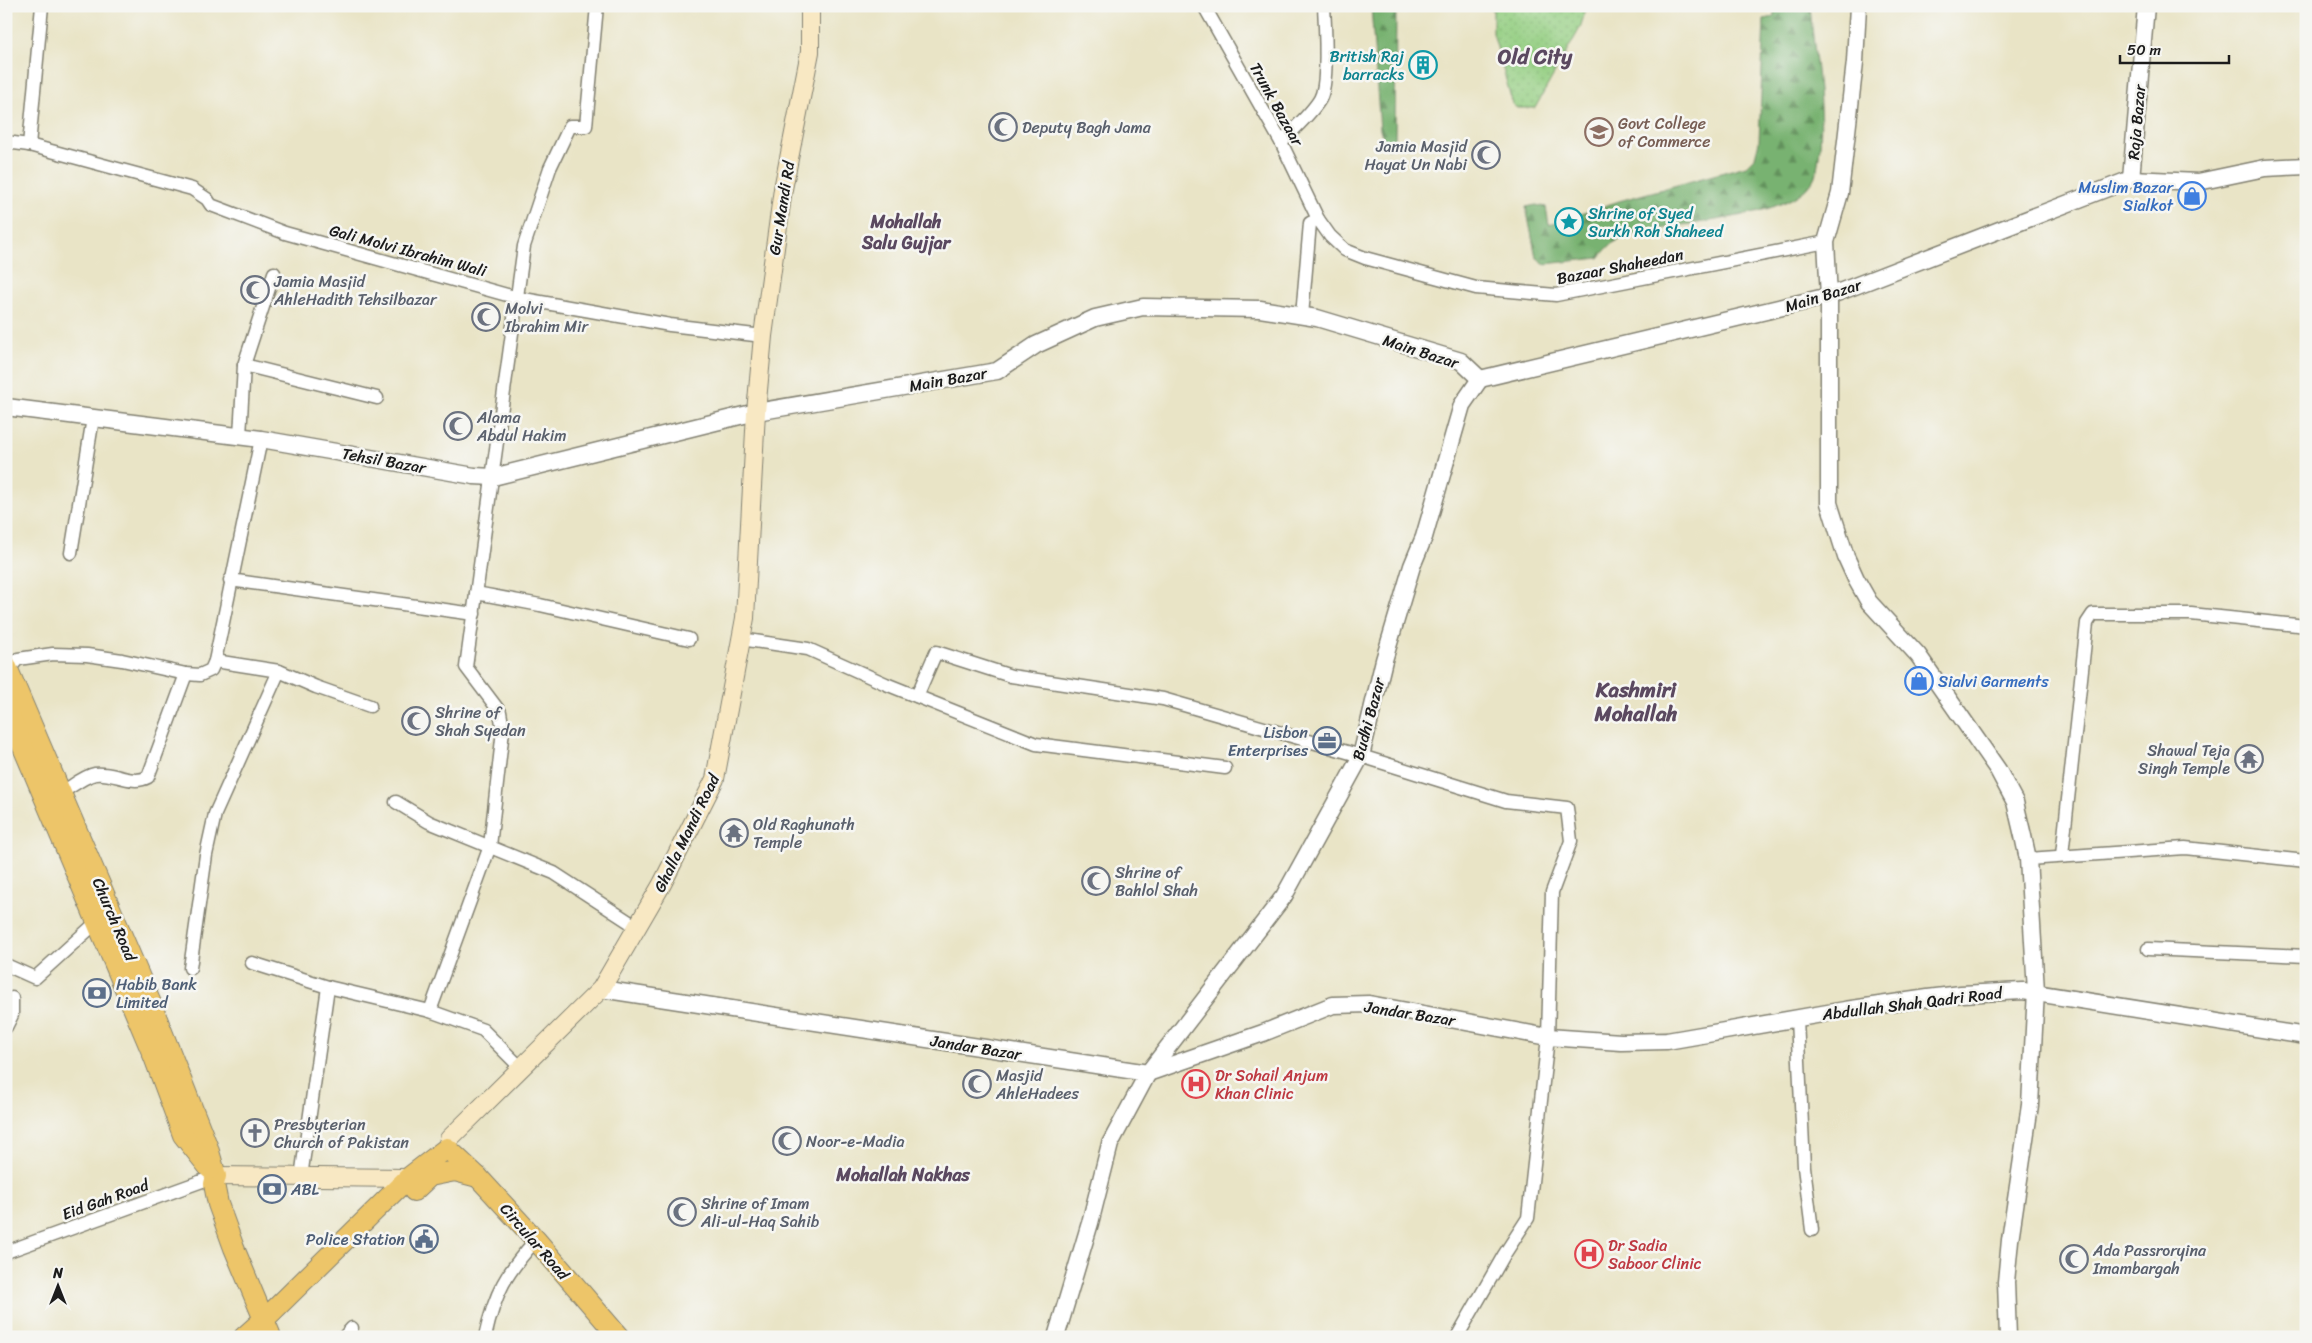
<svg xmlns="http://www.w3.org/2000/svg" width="2312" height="1343" font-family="Sriracha,sans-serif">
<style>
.grass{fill:url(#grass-dots);stroke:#587650}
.forest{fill:url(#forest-firs);stroke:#4a6746}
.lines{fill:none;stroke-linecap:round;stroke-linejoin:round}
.minor-casing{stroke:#828071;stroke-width:15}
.tertiary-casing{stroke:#828071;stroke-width:19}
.secondary-casing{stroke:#828071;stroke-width:20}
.primary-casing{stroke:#828071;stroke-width:22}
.minor{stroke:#fff;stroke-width:12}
.tertiary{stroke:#fff;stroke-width:16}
.secondary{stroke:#f8e8c3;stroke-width:18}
.primary{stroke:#edc569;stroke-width:20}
.labels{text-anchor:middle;stroke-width:5;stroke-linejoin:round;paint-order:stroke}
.culture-label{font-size:16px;fill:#0d838f;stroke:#f6f6f2;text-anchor:end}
.street-label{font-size:16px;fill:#1c1c1c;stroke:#f6f6f2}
.education-label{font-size:16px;fill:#785e54;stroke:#f6f6f2;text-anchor:start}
.worship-label{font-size:16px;fill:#5b616d;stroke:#f6f6f2;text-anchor:start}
.shop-label{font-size:16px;fill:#366cbe;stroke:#f6f6f2;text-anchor:end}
.service-label{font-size:16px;fill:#4e5e75;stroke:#f6f6f2;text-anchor:end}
.health-label{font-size:16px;fill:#be3a42;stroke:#f6f6f2;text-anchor:start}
.neighbourhood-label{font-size:18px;font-weight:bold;fill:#5b4960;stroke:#f6f6f2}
.district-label{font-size:21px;font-weight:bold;fill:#5b4960;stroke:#f6f6f2}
</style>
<defs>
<pattern id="grass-dots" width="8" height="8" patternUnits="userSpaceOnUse" patternTransform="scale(1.25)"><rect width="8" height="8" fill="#95cf83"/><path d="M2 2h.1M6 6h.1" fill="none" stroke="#80b171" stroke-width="1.8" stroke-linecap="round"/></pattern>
<pattern id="forest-firs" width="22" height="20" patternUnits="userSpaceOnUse" patternTransform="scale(1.25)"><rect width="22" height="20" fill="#78b271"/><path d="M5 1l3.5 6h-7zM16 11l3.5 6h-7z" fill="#62905c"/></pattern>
</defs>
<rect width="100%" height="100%" fill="#f6f6f2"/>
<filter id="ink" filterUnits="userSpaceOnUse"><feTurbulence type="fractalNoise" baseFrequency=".02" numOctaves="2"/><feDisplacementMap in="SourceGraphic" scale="10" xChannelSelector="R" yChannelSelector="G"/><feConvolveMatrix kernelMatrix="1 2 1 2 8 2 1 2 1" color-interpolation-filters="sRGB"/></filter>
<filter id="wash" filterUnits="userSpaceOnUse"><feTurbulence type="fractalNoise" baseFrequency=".0096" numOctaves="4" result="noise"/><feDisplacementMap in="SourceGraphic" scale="20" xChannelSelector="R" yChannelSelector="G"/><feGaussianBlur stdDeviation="1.12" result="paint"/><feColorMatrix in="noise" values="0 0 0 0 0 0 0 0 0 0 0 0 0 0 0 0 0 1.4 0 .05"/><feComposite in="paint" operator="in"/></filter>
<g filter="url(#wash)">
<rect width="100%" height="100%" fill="#e9e4c6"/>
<!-- grass -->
<polygon class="grass" points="1493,6 1587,6 1580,28 1535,108 1517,108 1513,105 1493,33"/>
<!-- forest -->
<g class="forest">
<polygon points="1371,6 1396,6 1395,144 1388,149 1380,130"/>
<path d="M1774,6H1810C1814,58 1827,118 1817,169C1807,226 1658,218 1615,242C1609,245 1603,253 1599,258L1545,264L1536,257L1526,207L1536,205L1546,207L1549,225L1619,201L1746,166L1755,157L1759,142L1764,19L1774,17Z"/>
</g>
</g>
<g filter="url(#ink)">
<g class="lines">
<defs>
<g id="minor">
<polyline points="42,6 29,145 192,189 207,199 211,205 285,233 518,298 670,325 763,336"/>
<polyline points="1204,6 1281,142 1318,219 1330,236 1345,250 1365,258 1476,288 1556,295 1826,242"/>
<polyline points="6,142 29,145"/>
<path d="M1281,142C1293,130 1312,113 1320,99C1329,83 1325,26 1324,6"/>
<polyline points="1302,316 1310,223 1318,219"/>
<polyline points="244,365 377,398"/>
<polyline points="240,436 244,365 274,273"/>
<polyline points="71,553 93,418"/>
<polyline points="230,580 474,614"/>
<polyline points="476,593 540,605 689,639"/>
<polyline points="741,639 808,649 886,684 1036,744 1225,768"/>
<polyline points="215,661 279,671 316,687 370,706"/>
<polyline points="8,670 18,659 53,654 87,655 122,660 186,674 200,675 211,670 215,661 261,439"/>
<polyline points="917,696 936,652 1011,676 1163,699 1361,756 1506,801 1567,808 1571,841 1552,892 1548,1037 1528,1218 1504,1255 1457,1337"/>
<path d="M61,793C71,787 84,776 95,774C113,771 131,786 148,777L186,674"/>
<polyline points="396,802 429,822 554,873 637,927"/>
<polyline points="2062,855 2087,623 2093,614 2191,614 2306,626"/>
<polyline points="2028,859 2185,848 2306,861"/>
<polyline points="2148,949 2306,956"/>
<polyline points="252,963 328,987 430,1011 483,1030 520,1067"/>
<polyline points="6,965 35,978 98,921"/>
<polyline points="190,968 206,855 215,814 279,671"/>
<polyline points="430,1011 490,846 503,730 500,712 466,667 524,246 550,168 570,126 586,126 597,6"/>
<polyline points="1797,1019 1804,1167 1812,1230"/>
<polyline points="6,1027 12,1015 12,998"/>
<polyline points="301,1177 328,987"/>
<polyline points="6,1252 216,1176"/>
<polyline points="344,1337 352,1328"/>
<path d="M485,1337C495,1292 506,1273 536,1240"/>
</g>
<g id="tertiary">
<polyline points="1858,6 1855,62 1840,193 1826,242 1829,296 1829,503 1846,557 1856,579 1869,602 1918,655 1998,770 2015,802 2023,836 2028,859 2036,991 2030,1105 2010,1240 2006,1282 2008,1337"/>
<polyline points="2131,179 2146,6"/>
<polyline points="1480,379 1829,296 2131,179 2198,182 2265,168 2306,166"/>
<polyline points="6,407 261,439 474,476 493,477 756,412 997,371 1036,345 1095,318 1143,307 1260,309 1317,318 1461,361 1480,379"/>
<polyline points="601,989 1148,1073 1263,1033 1333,1005 1369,1004 1548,1037 1621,1042 1667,1041 1845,1010 1928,998 1961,994 2023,991 2306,1036"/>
<polyline points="1056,1337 1090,1223 1110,1144 1148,1073 1284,896 1361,756 1384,660 1412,566 1424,537 1462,405 1480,379"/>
</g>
<g id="secondary">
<polyline points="447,1148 449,1139 601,989 662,884 715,779 745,618 756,412 763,336 783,189 810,52 810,6"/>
<polyline points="216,1176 408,1178"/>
</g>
<g id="primary">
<polyline points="6,665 150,1001 208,1148 216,1176 214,1184 218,1204 234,1248 270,1334"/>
<polyline points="6,707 154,1057 183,1135 210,1169"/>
<polyline points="414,1191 430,1176 455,1171 478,1177"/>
<polyline points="244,1337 273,1311 408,1178 447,1148 478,1177 536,1240 619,1337"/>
</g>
</defs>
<!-- minor casing -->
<use href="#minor" class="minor-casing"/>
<!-- tertiary casing -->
<use href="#tertiary" class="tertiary-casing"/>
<!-- secondary casing -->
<use href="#secondary" class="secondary-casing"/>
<!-- primary casing -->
<use href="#primary" class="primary-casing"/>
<!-- minor -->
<use href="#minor" class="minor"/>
<!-- tertiary -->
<use href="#tertiary" class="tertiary"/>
<!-- secondary -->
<use href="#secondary" class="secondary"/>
<!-- primary -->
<use href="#primary" class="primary"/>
</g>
</g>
<!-- icons -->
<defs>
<symbol id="building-ring" viewBox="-11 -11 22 22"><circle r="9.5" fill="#f6f6f2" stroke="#0f9aa8" stroke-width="1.5"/><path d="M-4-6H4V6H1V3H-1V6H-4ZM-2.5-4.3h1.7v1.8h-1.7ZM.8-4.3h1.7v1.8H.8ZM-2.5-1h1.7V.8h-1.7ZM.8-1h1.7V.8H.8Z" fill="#0f9aa8"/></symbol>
<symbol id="mosque-ring" viewBox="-11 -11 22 22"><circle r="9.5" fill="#f6f6f2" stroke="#6b7280" stroke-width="1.5"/><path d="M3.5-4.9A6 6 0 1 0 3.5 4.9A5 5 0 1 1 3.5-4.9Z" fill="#6b7280"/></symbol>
<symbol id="university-ring" viewBox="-11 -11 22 22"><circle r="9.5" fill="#f6f6f2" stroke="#8d6e63" stroke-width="1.5"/><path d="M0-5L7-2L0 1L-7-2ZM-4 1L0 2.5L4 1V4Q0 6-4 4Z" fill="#8d6e63"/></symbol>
<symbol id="shop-ring" viewBox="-11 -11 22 22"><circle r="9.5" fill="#f6f6f2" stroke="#3f7fe0" stroke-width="1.5"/><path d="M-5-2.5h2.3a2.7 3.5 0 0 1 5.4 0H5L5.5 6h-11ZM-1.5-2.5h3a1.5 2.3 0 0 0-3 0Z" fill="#3f7fe0"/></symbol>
<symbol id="sight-ring" viewBox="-11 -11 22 22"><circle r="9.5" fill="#f6f6f2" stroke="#0f9aa8" stroke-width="1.5"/><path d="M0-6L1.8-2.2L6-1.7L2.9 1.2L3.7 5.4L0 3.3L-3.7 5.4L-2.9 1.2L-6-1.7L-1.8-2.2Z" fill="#0f9aa8"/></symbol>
<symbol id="office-ring" viewBox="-11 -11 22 22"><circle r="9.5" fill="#f6f6f2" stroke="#5c6f8a" stroke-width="1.5"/><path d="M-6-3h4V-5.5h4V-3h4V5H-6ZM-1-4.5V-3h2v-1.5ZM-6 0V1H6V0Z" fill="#5c6f8a"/></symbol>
<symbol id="temple-ring" viewBox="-11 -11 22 22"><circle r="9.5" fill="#f6f6f2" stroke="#6b7280" stroke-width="1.5"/><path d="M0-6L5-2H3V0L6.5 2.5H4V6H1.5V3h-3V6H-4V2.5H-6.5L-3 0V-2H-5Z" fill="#6b7280"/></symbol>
<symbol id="bank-ring" viewBox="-11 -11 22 22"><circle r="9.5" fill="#f6f6f2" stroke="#5c6f8a" stroke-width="1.5"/><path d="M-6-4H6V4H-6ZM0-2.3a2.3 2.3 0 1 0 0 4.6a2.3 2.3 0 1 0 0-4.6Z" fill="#5c6f8a"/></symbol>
<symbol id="hospital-ring" viewBox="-11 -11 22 22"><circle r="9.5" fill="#f6f6f2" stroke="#e0444e" stroke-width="1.5"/><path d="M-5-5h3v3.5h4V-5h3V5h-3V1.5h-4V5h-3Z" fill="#e0444e"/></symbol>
<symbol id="church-ring" viewBox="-11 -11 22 22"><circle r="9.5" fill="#f6f6f2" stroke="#6b7280" stroke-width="1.5"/><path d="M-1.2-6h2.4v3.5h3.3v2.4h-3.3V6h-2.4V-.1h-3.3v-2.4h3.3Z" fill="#6b7280"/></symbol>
<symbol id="civic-ring" viewBox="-11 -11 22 22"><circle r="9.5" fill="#f6f6f2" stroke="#5c6f8a" stroke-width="1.5"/><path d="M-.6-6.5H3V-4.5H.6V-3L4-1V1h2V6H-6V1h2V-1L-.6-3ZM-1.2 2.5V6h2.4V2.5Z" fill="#5c6f8a"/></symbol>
</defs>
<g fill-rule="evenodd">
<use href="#building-ring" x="1407" y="49" width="32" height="32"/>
<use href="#mosque-ring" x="987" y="111" width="32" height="32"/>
<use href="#university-ring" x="1583" y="116" width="32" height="32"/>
<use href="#mosque-ring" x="1470" y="139" width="32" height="32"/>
<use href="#shop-ring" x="2176" y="180" width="32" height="32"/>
<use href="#sight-ring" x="1553" y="206" width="32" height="32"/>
<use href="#mosque-ring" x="239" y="274" width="32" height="32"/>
<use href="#mosque-ring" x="470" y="301" width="32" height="32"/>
<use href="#mosque-ring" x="442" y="410" width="32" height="32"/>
<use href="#shop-ring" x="1903" y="665" width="32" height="32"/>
<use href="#mosque-ring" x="400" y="705" width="32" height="32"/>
<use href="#office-ring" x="1311" y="725" width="32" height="32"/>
<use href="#temple-ring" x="2233" y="743" width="32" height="32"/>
<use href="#temple-ring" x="718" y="817" width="32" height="32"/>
<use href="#mosque-ring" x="1080" y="865" width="32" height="32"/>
<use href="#bank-ring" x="81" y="977" width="32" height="32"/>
<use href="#mosque-ring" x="961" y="1068" width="32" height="32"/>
<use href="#hospital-ring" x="1180" y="1068" width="32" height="32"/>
<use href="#church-ring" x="239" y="1117" width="32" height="32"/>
<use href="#mosque-ring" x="771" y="1125" width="32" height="32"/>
<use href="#bank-ring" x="256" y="1173" width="32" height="32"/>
<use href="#mosque-ring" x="666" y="1196" width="32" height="32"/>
<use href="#civic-ring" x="408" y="1223" width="32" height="32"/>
<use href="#hospital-ring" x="1573" y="1238" width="32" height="32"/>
<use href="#mosque-ring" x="2058" y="1243" width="32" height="32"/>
</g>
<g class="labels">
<!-- culture labels -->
<g class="culture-label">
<text x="1404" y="62">British Raj<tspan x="1404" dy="18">barracks</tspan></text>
<text x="1588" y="219" text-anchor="start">Shrine of Syed<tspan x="1588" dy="18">Surkh Roh Shaheed</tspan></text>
</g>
<!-- street labels -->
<g class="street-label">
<text transform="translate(1277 104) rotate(61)" y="6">Trunk Bazaar</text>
<text transform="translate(2136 122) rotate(-85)" y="6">Raja Bazar</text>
<text transform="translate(781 208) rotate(-81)" y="6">Gur Mandi Rd</text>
<text transform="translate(408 250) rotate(15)" y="6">Gali Molvi Ibrahim Wali</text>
<text transform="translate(1620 266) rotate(-11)" y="6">Bazaar Shaheedan</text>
<text transform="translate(1823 295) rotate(-17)" y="6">Main Bazar</text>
<text transform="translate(1421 351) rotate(18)" y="6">Main Bazar</text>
<text transform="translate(948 379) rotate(-10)" y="6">Main Bazar</text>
<text transform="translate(384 460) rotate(10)" y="6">Tehsil Bazar</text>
<text transform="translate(1368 719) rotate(-75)" y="6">Budhi Bazar</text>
<text transform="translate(686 833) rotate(-64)" y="6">Ghalla Mandi Road</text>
<text transform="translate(115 919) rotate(67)" y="6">Church Road</text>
<text transform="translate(1912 1003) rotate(-7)" y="6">Abdullah Shah Qadri Road</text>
<text transform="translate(1410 1013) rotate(9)" y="6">Jandar Bazar</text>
<text transform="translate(976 1047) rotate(9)" y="6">Jandar Bazar</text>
<text transform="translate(105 1199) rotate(-20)" y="6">Eid Gah Road</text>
<text transform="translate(535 1241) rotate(49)" y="6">Circular Road</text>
</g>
<!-- education labels -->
<g class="education-label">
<text x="1618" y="129">Govt College<tspan x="1618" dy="18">of Commerce</tspan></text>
</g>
<!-- worship labels -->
<g class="worship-label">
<text x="1022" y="133">Deputy Bagh Jama</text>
<text x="1467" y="152" text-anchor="end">Jamia Masjid<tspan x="1467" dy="18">Hayat Un Nabi</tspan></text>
<text x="274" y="287">Jamia Masjid<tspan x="274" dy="18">AhleHadith Tehsilbazar</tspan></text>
<text x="505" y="314">Molvi<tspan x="505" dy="18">Ibrahim Mir</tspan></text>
<text x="477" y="423">Alama<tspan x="477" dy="18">Abdul Hakim</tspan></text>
<text x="435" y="718">Shrine of<tspan x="435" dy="18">Shah Syedan</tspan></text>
<text x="2230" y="756" text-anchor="end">Shawal Teja<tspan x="2230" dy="18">Singh Temple</tspan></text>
<text x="753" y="830">Old Raghunath<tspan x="753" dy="18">Temple</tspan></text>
<text x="1115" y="878">Shrine of<tspan x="1115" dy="18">Bahlol Shah</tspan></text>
<text x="996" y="1081">Masjid<tspan x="996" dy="18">AhleHadees</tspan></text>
<text x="274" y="1130">Presbyterian<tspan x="274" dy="18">Church of Pakistan</tspan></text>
<text x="806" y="1147">Noor-e-Madia</text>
<text x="701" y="1209">Shrine of Imam<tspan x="701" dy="18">Ali-ul-Haq Sahib</tspan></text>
<text x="2093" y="1256">Ada Passroryina<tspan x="2093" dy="18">Imambargah</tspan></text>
</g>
<!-- shop labels -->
<g class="shop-label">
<text x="2173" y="193">Muslim Bazar<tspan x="2173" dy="18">Sialkot</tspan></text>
<text x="1938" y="687" text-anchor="start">Sialvi Garments</text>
</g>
<!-- service labels -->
<g class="service-label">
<text x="1308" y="738">Lisbon<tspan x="1308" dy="18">Enterprises</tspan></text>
<text x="116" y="990" text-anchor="start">Habib Bank<tspan x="116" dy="18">Limited</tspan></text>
<text x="291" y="1195" text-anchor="start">ABL</text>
<text x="405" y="1245">Police Station</text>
</g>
<!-- health labels -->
<g class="health-label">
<text x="1215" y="1081">Dr Sohail Anjum<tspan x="1215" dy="18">Khan Clinic</tspan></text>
<text x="1608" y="1251">Dr Sadia<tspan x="1608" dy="18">Saboor Clinic</tspan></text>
</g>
<!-- neighbourhood labels -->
<g class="neighbourhood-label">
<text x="906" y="228">Mohallah<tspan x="906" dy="21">Salu Gujjar</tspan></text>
<text x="903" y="1181">Mohallah Nakhas</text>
</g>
<!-- district labels -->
<g class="district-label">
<text x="1535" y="64">Old City</text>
<text x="1636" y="697">Kashmiri<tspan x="1636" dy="24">Mohallah</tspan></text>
</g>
</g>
<!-- margin -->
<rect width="2312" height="1343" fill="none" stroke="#f6f6f2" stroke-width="25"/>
<!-- north arrow -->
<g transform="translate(58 1286)" stroke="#f6f6f2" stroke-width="4" paint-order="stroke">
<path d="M0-4L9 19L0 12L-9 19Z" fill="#1c1c1c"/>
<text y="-8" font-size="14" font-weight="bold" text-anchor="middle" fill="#1c1c1c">N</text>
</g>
<!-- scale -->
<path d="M2120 55v8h109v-8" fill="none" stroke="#1c1c1c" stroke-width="2.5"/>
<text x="2127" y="55" font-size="15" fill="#1c1c1c" stroke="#f6f6f2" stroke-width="4" paint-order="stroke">50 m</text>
</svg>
